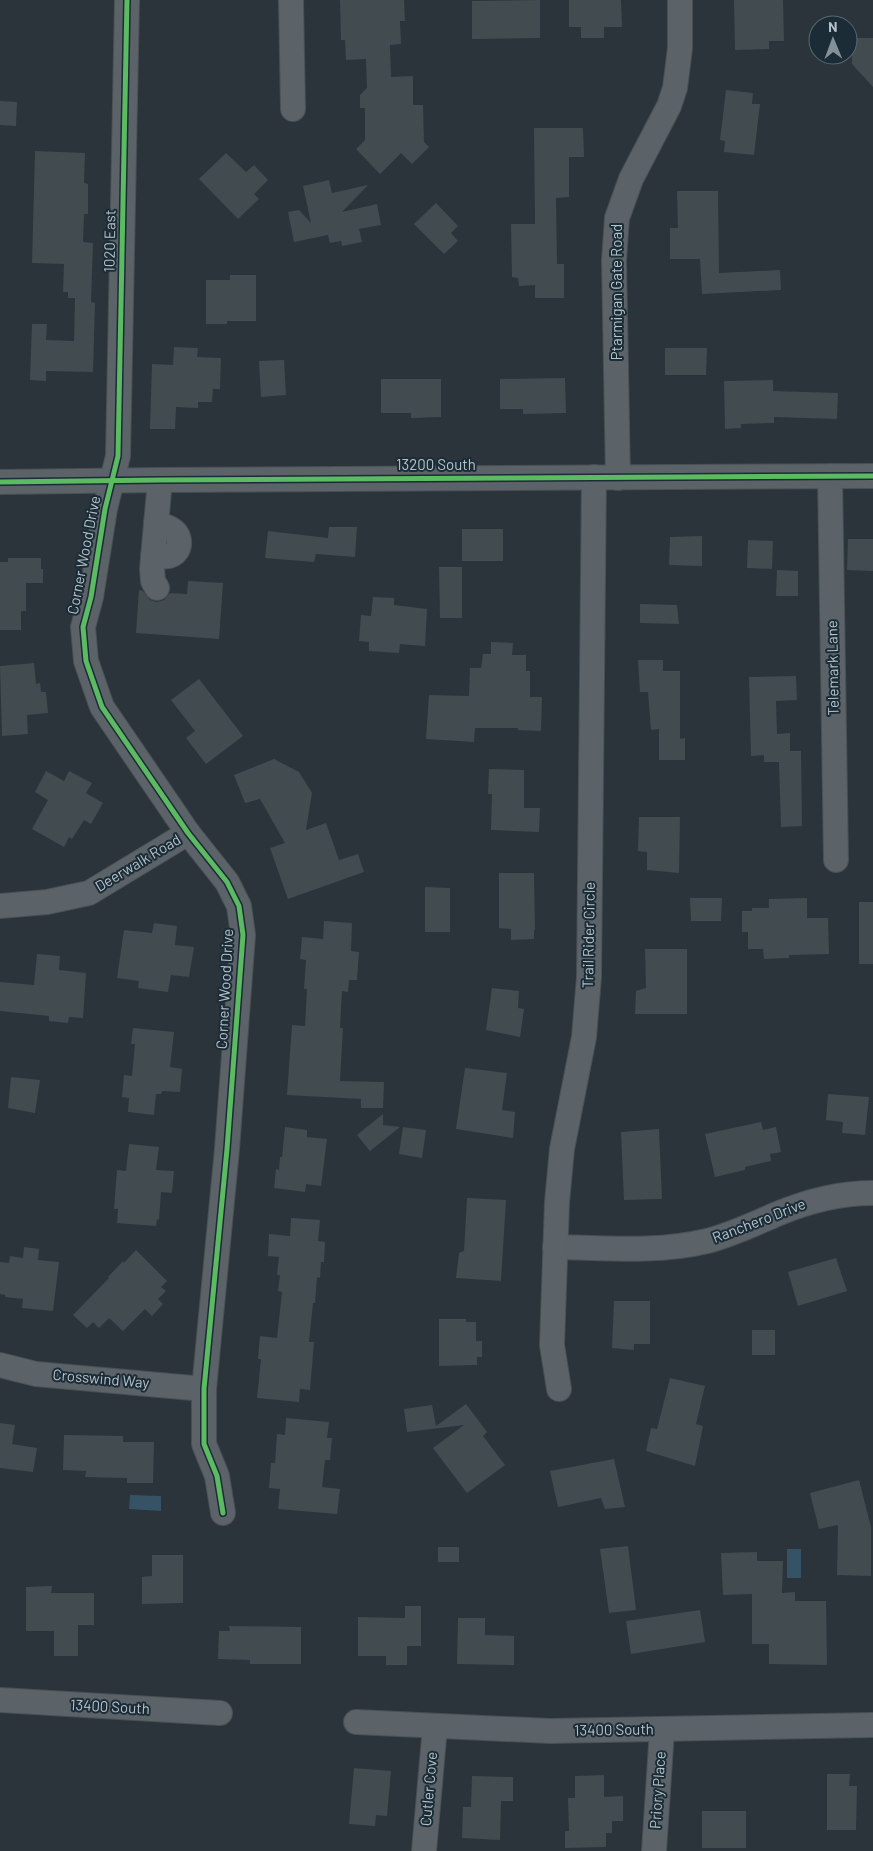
<svg xmlns="http://www.w3.org/2000/svg" width="873" height="1851" font-family="Barlow,sans-serif">
<style>
.water{fill:#355365}
.building{fill:#424b50}
.lines{fill:none;stroke-linecap:round;stroke-linejoin:round}
.minor-casing{stroke:#485054;stroke-width:26}
.minor{stroke:#5b6268;stroke-width:24}
.cycleway-casing{stroke:#1c2c36;stroke-width:8}
.cycleway{stroke:#5cba63;stroke-width:5}
.labels{text-anchor:middle;stroke-width:4;stroke-linejoin:round;paint-order:stroke}
.street-label{font-size:15px;fill:#b4c2cb;stroke:#1c2c36}
</style>
<rect width="100%" height="100%" fill="#2a343a"/>
<!-- water -->
<g class="water">
<polygon points="130,1495 161,1496 161,1511 129,1509"/>
<rect x="787" y="1549" width="14" height="29"/>
</g>
<!-- building -->
<g class="building">
<polygon points="340,0 404,0 405,21 400,21 401,44 390,45 391,77 413,76 413,105 423,105 424,142 429,147 412,164 401,153 380,174 356,149 365,140 365,108 360,108 360,95 367,88 366,59 346,60 345,40 341,40"/>
<polygon points="540,0 540,38 472,39 472,1"/>
<polygon points="569,0 621,0 622,27 604,27 604,38 581,38 581,27 569,27"/>
<polygon points="734,0 783,0 784,41 769,41 769,49 735,50"/>
<polygon points="852,38 873,38 873,87 852,64"/>
<polygon points="726,90 753,93 752,104 760,104 754,155 724,152 725,141 720,140"/>
<polygon points="0,101 17,102 16,126 0,125"/>
<polygon points="534,128 583,128 584,157 569,157 569,197 556,198 557,264 564,264 564,298 535,298 535,285 519,286 518,278 512,277 511,224 535,224"/>
<polygon points="35,151 85,153 84,183 88,184 88,214 84,214 83,242 93,243 91,302 95,303 93,372 46,371 46,381 30,380 32,324 47,324 46,340 74,341 75,298 68,298 68,292 63,292 64,264 32,263"/>
<polygon points="226,153 246,172 254,165 268,180 254,194 259,199 238,219 199,179"/>
<polygon points="329,180 332,193 368,185 342,212 377,204 381,225 359,229 362,242 342,246 341,241 330,243 328,235 294,242 288,212 299,210 311,223 303,186"/>
<polygon points="677,191 718,191 719,273 780,270 781,290 702,294 700,259 670,259 670,228 678,228"/>
<polygon points="436,203 458,226 451,233 458,241 444,254 414,224"/>
<polygon points="230,275 256,275 256,321 227,321 227,324 206,324 206,280 230,280"/>
<polygon points="174,347 198,348 197,357 221,358 220,389 213,389 212,402 198,402 198,408 176,407 175,429 150,429 152,364 173,365"/>
<polygon points="665,348 707,348 706,375 665,375"/>
<polygon points="284,360 286,395 261,397 259,361"/>
<polygon points="565,378 566,413 523,414 523,409 500,409 500,379"/>
<polygon points="381,379 441,379 441,417 411,418 411,413 381,413"/>
<polygon points="773,380 773,391 838,393 837,419 774,417 774,423 741,424 741,428 725,429 724,381"/>
<polygon points="329,527 357,527 355,557 316,554 314,562 265,558 268,531 328,538"/>
<rect x="462" y="529" width="41" height="32"/>
<polygon points="702,536 702,566 669,565 670,537"/>
<polygon points="848,539 873,539 873,571 847,570"/>
<polygon points="748,540 773,541 772,569 747,568"/>
<polygon points="8,558 41,558 41,569 43,569 43,583 26,583 26,611 21,611 21,630 0,630 0,562 8,562"/>
<polygon points="439,567 462,567 462,618 440,618"/>
<polygon points="777,570 798,571 798,596 776,596"/>
<polygon points="188,581 223,583 219,639 136,633 139,590 143,591 150,600 157,602 164,600 170,593 187,594"/>
<polygon points="373,597 394,598 394,605 427,609 425,646 400,644 399,653 369,651 369,642 359,641 361,615 371,616"/>
<polygon points="640,604 677,605 679,624 640,623"/>
<polygon points="491,642 513,643 512,655 526,655 526,671 530,671 530,697 542,697 541,731 518,730 518,728 475,728 474,742 426,739 429,695 469,696 470,668 481,668 483,654 491,654"/>
<polygon points="638,660 663,660 663,671 680,671 680,739 685,738 685,760 659,760 659,729 651,730 648,692 640,692"/>
<polygon points="34,663 36,684 40,683 41,692 46,692 48,713 27,715 28,734 2,736 0,666"/>
<polygon points="796,676 797,700 776,701 777,734 790,733 790,751 801,751 802,826 781,827 779,762 764,762 764,755 751,756 749,677"/>
<polygon points="199,679 243,736 206,764 186,738 195,731 171,700"/>
<polygon points="274,759 299,772 312,793 306,830 326,823 339,860 358,854 364,872 288,899 270,848 285,843 260,799 245,803 234,775"/>
<polygon points="489,769 524,770 524,808 540,808 539,832 491,830 492,794 488,794"/>
<polygon points="46,771 64,781 69,771 92,783 86,793 103,803 91,824 84,820 72,839 69,837 64,847 32,829 48,800 35,792"/>
<polygon points="639,817 680,817 679,873 647,870 647,852 638,851"/>
<polygon points="499,873 534,873 535,930 534,930 534,939 511,940 511,929 499,928"/>
<polygon points="425,887 450,888 450,932 425,932"/>
<polygon points="690,898 722,898 721,921 691,921"/>
<polygon points="807,898 807,918 828,918 829,954 789,955 789,958 764,959 763,949 748,949 748,932 742,932 742,911 752,911 752,908 769,908 769,899"/>
<rect x="859" y="902" width="14" height="62"/>
<polygon points="324,921 352,923 351,951 359,952 357,980 349,980 348,992 342,991 340,1028 343,1028 340,1081 384,1082 383,1108 361,1108 361,1099 287,1095 292,1025 305,1026 307,989 304,989 306,960 300,959 302,937 323,939"/>
<polygon points="154,923 177,926 175,945 194,947 189,977 171,975 168,992 138,988 139,981 117,978 124,930 152,933"/>
<polygon points="645,949 687,949 687,1014 635,1014 636,991 646,988"/>
<polygon points="37,954 60,956 59,970 86,973 83,1018 69,1017 68,1023 49,1021 49,1016 0,1011 0,982 34,985"/>
<polygon points="492,988 519,991 518,1008 524,1009 520,1037 486,1030"/>
<polygon points="133,1028 174,1032 170,1067 182,1069 180,1092 162,1091 161,1094 156,1094 154,1115 128,1112 129,1098 122,1097 124,1075 132,1076 135,1044 131,1044"/>
<polygon points="465,1068 507,1073 502,1110 515,1112 513,1138 456,1129"/>
<polygon points="11,1077 40,1080 35,1113 8,1108"/>
<polygon points="828,1094 869,1097 865,1135 842,1133 843,1122 826,1120"/>
<polygon points="383,1114 383,1125 400,1127 370,1151 357,1135"/>
<polygon points="761,1122 763,1130 776,1127 781,1152 770,1154 771,1161 745,1167 745,1170 715,1177 705,1134"/>
<polygon points="285,1127 307,1130 307,1137 327,1139 321,1186 306,1184 305,1192 274,1188 276,1169 279,1170 280,1157 282,1157"/>
<polygon points="403,1127 426,1130 422,1158 399,1154"/>
<polygon points="659,1129 662,1199 624,1200 621,1132"/>
<polygon points="129,1144 159,1147 156,1170 174,1171 172,1193 161,1192 159,1220 157,1219 156,1226 117,1223 118,1209 114,1209 117,1170 126,1171"/>
<polygon points="467,1198 506,1200 501,1281 456,1278 459,1253 464,1251"/>
<polygon points="291,1218 320,1220 318,1241 325,1242 324,1262 321,1262 320,1278 317,1277 315,1303 313,1303 309,1342 314,1342 310,1390 300,1389 299,1402 257,1398 261,1359 258,1359 260,1336 277,1338 282,1292 278,1291 280,1275 277,1275 279,1257 268,1256 269,1234 290,1236"/>
<polygon points="24,1247 39,1249 38,1260 59,1262 53,1311 22,1308 23,1299 5,1297 5,1295 0,1294 0,1262 9,1263 10,1256 23,1258"/>
<polygon points="136,1250 167,1281 161,1287 166,1291 158,1299 163,1304 152,1316 145,1309 123,1331 109,1318 99,1328 93,1322 87,1328 73,1315 109,1278 108,1277 123,1261 124,1263"/>
<polygon points="836,1258 847,1291 798,1306 788,1272"/>
<polygon points="614,1301 650,1301 650,1344 634,1344 634,1350 612,1348"/>
<polygon points="439,1319 466,1319 466,1322 476,1322 476,1341 482,1341 482,1357 477,1357 477,1365 439,1366"/>
<rect x="752" y="1330" width="23" height="25"/>
<polygon points="670,1378 705,1386 696,1424 703,1426 695,1466 646,1451 651,1428 657,1429"/>
<polygon points="466,1404 487,1432 483,1436 505,1465 467,1493 433,1448 464,1425 407,1432 404,1409 432,1405 436,1426"/>
<polygon points="286,1418 329,1422 327,1438 332,1438 330,1460 325,1460 322,1487 340,1489 337,1514 278,1509 280,1489 269,1488 271,1463 275,1463 277,1434 285,1435"/>
<polygon points="0,1423 15,1425 12,1444 37,1448 33,1472 0,1468"/>
<polygon points="64,1435 123,1436 123,1442 154,1442 153,1483 127,1483 127,1478 85,1477 86,1471 63,1470"/>
<polygon points="614,1459 625,1507 605,1509 601,1498 558,1507 550,1471"/>
<polygon points="859,1480 871,1527 871,1576 837,1575 838,1525 819,1529 810,1493"/>
<polygon points="628,1546 636,1610 609,1613 600,1549"/>
<rect x="438" y="1547" width="21" height="15"/>
<polygon points="757,1552 757,1561 783,1561 782,1593 795,1592 795,1601 826,1601 827,1665 769,1664 769,1644 752,1644 752,1594 723,1595 721,1553"/>
<polygon points="152,1555 183,1555 183,1603 142,1604 142,1577 152,1576"/>
<polygon points="52,1586 51,1593 94,1593 94,1625 78,1625 78,1656 54,1656 54,1631 26,1631 26,1587"/>
<polygon points="405,1606 421,1606 421,1646 407,1646 407,1665 386,1665 386,1656 358,1656 358,1617 405,1618"/>
<polygon points="700,1610 705,1642 631,1654 626,1621"/>
<polygon points="458,1618 485,1618 485,1635 514,1636 514,1665 457,1664"/>
<polygon points="229,1626 301,1627 301,1664 250,1664 250,1660 218,1659 219,1631 230,1631"/>
<polygon points="354,1768 391,1771 387,1816 376,1815 375,1826 349,1824"/>
<polygon points="827,1774 850,1774 849,1786 857,1786 856,1830 827,1830"/>
<polygon points="604,1775 604,1797 623,1796 623,1821 612,1821 612,1833 606,1833 606,1847 565,1848 565,1831 569,1831 568,1798 575,1798 575,1776"/>
<polygon points="472,1776 513,1777 513,1801 501,1801 500,1840 462,1838 463,1807 471,1807"/>
<rect x="702" y="1811" width="44" height="37"/>
</g>
<g class="lines">
<defs>
<g id="minor">
<polyline points="127,0 118,456 105,509 91,597 83,627 86,661 102,707 188,833 227,882 239,906 243,935 227,1149 204,1389 204,1444 217,1476 223,1513"/>
<polyline points="291,0 293,109"/>
<polyline points="830,476 836,860"/>
<polyline points="618,478 614,260 617,218 631,179 669,106 675,88 680,48 680,0"/>
<polyline points="0,482 160,480 873,476"/>
<path d="M153,556C158,556 164,557 169,556C181,553 182,538 174,531C168,526 162,525 156,523"/>
<polyline points="157,588 153,581 152,569 160,480"/>
<polyline points="0,906 47,902 89,893 188,833"/>
<path d="M555,1247C606,1248 657,1253 707,1241C731,1235 754,1224 777,1214C808,1201 840,1193 873,1193"/>
<polyline points="0,1365 36,1374 204,1389"/>
<polyline points="559,1389 552,1345 557,1202 562,1149 584,1037 589,977 594,477"/>
<polyline points="0,1700 220,1713"/>
<polyline points="356,1722 550,1731 873,1725"/>
<polyline points="424,1851 435,1727"/>
<polyline points="654,1851 662,1730"/>
</g>
</defs>
<!-- minor casing -->
<use href="#minor" class="minor-casing"/>
<!-- minor -->
<use href="#minor" class="minor"/>
<defs>
<g id="cycleway">
<polyline points="127,0 118,456 105,509 91,597 83,627 86,661 102,707 188,833 227,882 239,906 243,935 227,1149 204,1389 204,1444 217,1476 223,1513"/>
<polyline points="0,482 160,480 873,476"/>
</g>
</defs>
<!-- cycleway casing -->
<use href="#cycleway" class="cycleway-casing"/>
<!-- cycleway -->
<use href="#cycleway" class="cycleway"/>
</g>
<g class="labels">
<!-- street labels -->
<g class="street-label">
<text transform="translate(110 241) rotate(-89)" y="5">1020 East</text>
<text transform="translate(617 292) rotate(-90)" y="5">Ptarmigan Gate Road</text>
<text x="436" y="470">13200 South</text>
<text transform="translate(84 555) rotate(-79)" y="5">Corner Wood Drive</text>
<text transform="translate(833 668) rotate(-91)" y="5">Telemark Lane</text>
<text transform="translate(138 863) rotate(-31)" y="5">Deerwalk Road</text>
<text transform="translate(589 935) rotate(-89)" y="5">Trail Rider Circle</text>
<text transform="translate(225 989) rotate(-87)" y="5">Corner Wood Drive</text>
<text transform="translate(759 1221) rotate(-21)" y="5">Ranchero Drive</text>
<text transform="translate(101 1379) rotate(5)" y="5">Crosswind Way</text>
<text transform="translate(110 1707) rotate(3)" y="5">13400 South</text>
<text transform="translate(614 1730) rotate(-1)" y="5">13400 South</text>
<text transform="translate(429 1789) rotate(-85)" y="5">Cutler Cove</text>
<text transform="translate(658 1790) rotate(-86)" y="5">Priory Place</text>
</g>
</g>
<!-- north arrow -->
<g transform="translate(833 40) rotate(359)"><circle r="24" fill="#1c2c36" stroke="#596872"/>
<path d="M0-4L9 19L0 12L-9 19Z" fill="#849098"/>
<text y="-8" font-size="14" font-weight="bold" text-anchor="middle" fill="#b4c2cb">N</text>
</g>
</svg>
